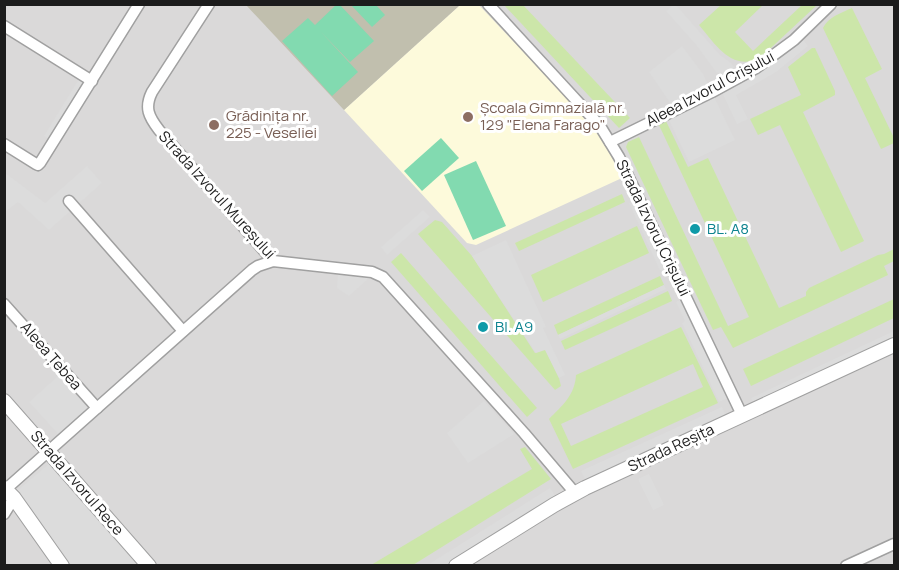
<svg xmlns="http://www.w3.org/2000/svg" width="899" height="570" font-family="Manrope,sans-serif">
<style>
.residential{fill:#dad9d9}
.education{fill:#fdfadb}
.construction{fill:#c1bfae}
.grass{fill:#cce6a9;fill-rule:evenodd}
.pitch{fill:#82dab0}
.parking{fill:#dcdcdc}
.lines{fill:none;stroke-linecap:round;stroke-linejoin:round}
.minor-casing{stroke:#a0a0a0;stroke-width:13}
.tertiary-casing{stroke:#a0a0a0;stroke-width:16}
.minor{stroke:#fff;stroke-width:10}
.tertiary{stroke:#fff;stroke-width:14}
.education-dot{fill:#8d6e63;stroke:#fff;stroke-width:2}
.culture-dot{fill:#0f9aa8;stroke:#fff;stroke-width:2}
.labels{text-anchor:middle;stroke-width:6;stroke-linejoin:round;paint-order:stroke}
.street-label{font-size:15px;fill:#1c1c1c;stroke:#fff}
.education-label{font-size:15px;fill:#785e54;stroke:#fff;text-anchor:start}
.culture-label{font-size:15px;fill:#0d838f;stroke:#fff;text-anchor:start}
</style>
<rect width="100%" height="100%" fill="#ede8e2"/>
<!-- residential -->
<rect class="residential" x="5" y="5" width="889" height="560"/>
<!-- education -->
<polygon class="education" points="460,5 479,5 592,125 602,138 622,178 476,245 467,243 344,110"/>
<!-- construction -->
<polygon class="construction" points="246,5 460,5 344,110"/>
<!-- grass -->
<g class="grass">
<polygon points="504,5 523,5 630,118 619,128"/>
<path d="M721,5H763L735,32L753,51L802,5H817L760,58C732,72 715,44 699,25Z"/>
<path d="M852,8L882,69L865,78L894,138V143L881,149L823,28C828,17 841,13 852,8Z"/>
<polygon points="812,48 815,48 835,91 835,95 803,112 864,241 841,252 780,125 758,135 750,119 801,95 788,67"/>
<polygon points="664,120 666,121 688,167 708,158 779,308 806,296 806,292 809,288 878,255 884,254 894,249 894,261 884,266 888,275 733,348 721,327 713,330 626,147 628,142 639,137 728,326 749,317 658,123"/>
<polygon points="622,194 625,202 519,251 515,243"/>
<polygon points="435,220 442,222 472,256 535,353 545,349 559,378 561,386 555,390 418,234"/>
<polygon points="637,226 649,253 543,302 531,275"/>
<polygon points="401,253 537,408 527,417 391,262"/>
<polygon points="660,276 664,285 558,335 554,325"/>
<polygon points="668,291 672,301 565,350 561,341"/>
<polygon points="894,299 894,318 751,386 743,369"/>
<path d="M681,327L718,403L573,469L549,419C562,406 575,395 576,375ZM693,364L703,387L571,446L561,424Z"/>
<polygon points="525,447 551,479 413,565 371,565 532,469 520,449"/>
</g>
<!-- pitch -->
<g class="pitch">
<polygon points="336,5 340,5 374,41 350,62 320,31 358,72 332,96 282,41 308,18 315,25"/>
<polygon points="351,5 376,5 385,15 372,27"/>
<polygon points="441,138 459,158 422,191 404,171"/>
<polygon points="476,161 506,226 473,240 444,175"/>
</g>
<!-- parking -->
<g class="parking">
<polygon points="674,4 676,5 720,55 731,63 736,70 728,74 721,74 716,72 697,46 666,11"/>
<polygon points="799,35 808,46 776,72 736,95 748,119 737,124 720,88"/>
<polygon points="682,46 703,74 735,140 689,162 666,114 675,110 649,72"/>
<polygon points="79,79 89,85 54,142 44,136"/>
<polygon points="87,166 102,183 49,230 18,202 5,212 4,172 45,203"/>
<polygon points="636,200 669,272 662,275 629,203"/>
<polygon points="423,210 430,217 387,255 381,247"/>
<polygon points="506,240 546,327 543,328 565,375 559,378 545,350 536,353 472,256"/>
<polygon points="338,272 365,275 369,278 349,296 337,288"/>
<polygon points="664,285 666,289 560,339 558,335"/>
<polygon points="682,299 728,398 719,402 682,323 685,321 676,302"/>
<polygon points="894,331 894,344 756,409 751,398"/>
<polygon points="59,375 88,408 58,434 29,402"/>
<polygon points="484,401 514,434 468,463 447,433"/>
<polygon points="722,407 727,418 586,482 581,471"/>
<polygon points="50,463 140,565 71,565 18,490"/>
<polygon points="649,474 664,505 653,510 638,479"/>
<polygon points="550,488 559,502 456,565 426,566"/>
</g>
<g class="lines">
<defs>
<g id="minor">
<path d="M209,4L152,92C144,108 149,117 159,130L273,261"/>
<polyline points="488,4 600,126 619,157 742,415"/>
<polyline points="4,26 92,81"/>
<polyline points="610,142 712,92 756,68 794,40 831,4"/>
<polyline points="4,144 36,164 38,165 40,163 139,4"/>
<polyline points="69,201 183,331"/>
<polyline points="4,304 97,408"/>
<polyline points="6,489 252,270 258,266 273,261 372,272 383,277 524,433 575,493"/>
<polyline points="4,514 14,498"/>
<polyline points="846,566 894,544"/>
</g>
<g id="tertiary">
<polyline points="4,401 149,566"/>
<polyline points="4,488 14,498 62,566"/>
<polyline points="456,566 554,505 585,488 894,345"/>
</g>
</defs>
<!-- minor casing -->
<use href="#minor" class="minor-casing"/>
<!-- tertiary casing -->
<use href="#tertiary" class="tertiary-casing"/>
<!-- minor -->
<use href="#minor" class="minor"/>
<!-- tertiary -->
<use href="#tertiary" class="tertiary"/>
</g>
<!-- markers -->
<g class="education-dot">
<circle cx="468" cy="117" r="6"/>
<circle cx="214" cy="125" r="6"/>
</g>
<g class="culture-dot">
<circle cx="695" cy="229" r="6"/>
<circle cx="483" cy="327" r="6"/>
</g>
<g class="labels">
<!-- street labels -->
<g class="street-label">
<text transform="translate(710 89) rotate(-28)" y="5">Aleea Izvorul Crișului</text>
<text transform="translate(217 195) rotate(48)" y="5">Strada Izvorul Mureșului</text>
<text transform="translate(653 228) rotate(64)" y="5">Strada Izvorul Crișului</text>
<text transform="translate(51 356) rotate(49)" y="5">Aleea Țebea</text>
<text transform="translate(671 448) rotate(-25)" y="5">Strada Reșița</text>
<text transform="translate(77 483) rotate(49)" y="5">Strada Izvorul Rece</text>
</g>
<!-- education labels -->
<g class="education-label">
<text x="480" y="113">Școala Gimnazială nr.<tspan x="480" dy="17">129 "Elena Farago"</tspan></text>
<text x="226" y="121">Grădinița nr.<tspan x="226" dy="17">225 - Veseliei</tspan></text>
</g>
<!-- culture labels -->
<g class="culture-label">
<text x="707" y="234">BL. A8</text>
<text x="495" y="332">Bl. A9</text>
</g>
</g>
<!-- border -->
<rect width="899" height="570" fill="none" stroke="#1c1c1c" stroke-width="12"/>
</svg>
